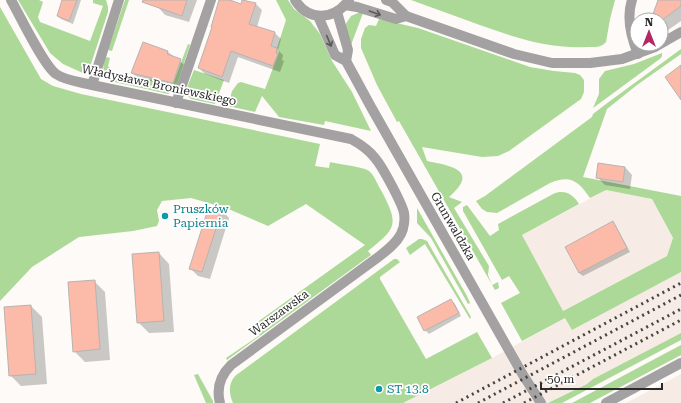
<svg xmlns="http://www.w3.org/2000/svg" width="681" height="403" font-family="'Roboto Serif',serif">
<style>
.built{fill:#f6ece5}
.green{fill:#acd997}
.shadow{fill:#0003}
.building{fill:#fcbaa9;stroke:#b7b3b2}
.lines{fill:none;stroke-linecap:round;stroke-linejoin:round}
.minor{stroke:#a3a1a1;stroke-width:10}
.rail{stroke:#454343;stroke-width:3;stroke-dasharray:2 4;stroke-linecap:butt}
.oneway{stroke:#5b5959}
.culture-dot{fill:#0f9aa8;stroke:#fff;stroke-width:1.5}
.labels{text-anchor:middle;stroke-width:3.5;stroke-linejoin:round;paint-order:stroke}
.street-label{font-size:12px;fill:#2b2929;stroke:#fff}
.culture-label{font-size:12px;fill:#0d838f;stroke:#fff;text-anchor:start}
</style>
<rect width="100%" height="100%" fill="#fdfaf7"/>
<!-- built -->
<g class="built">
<polygon points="606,190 652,199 673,239 667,256 562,311 522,235"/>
<polygon points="681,272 681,333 593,379 587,384 548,403 403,403 494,357 565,318 572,330"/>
<polygon points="681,374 681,403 626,403"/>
</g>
<!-- green -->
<g class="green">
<polygon points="18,0 39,0 43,2 38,17 40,22 90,41 103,6 93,3 93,0 106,0 108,7 108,12 90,67 85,74 63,64 50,53"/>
<polygon points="125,0 129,0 112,51 108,50"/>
<polygon points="276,0 288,0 294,9 310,21 320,34 332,61 352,92 371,131 325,121 324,125 279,117 262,96 255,112 228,106 232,91 238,83 241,82 265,89 279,52 277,48 286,20"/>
<path d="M411,0H615L610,19L606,42C601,48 594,47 587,47C548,49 513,37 477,24C455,16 433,8 411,0Z"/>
<path d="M0,7L41,79L53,86L81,94L320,144L315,166L329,168L330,162C338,164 364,167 369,171C375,176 378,186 382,192C400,226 395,229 368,251L371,255L227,360L226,358L260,335L252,326L365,245L306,204L268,226L226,208L191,198L162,201L157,210L159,221L157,226L133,231L79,237L32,267L0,301Z"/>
<polygon points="358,13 363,13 351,45 345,25 351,16"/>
<path d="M379,19L418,28L530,67L554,71L575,73L580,75L584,80V92L581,99L509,151L498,156L482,157L422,147L427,161C451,166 480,170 449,197L462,202L454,208L489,266L488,275L492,285L498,282L499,288L495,290L399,121L397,122L377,85L361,48V39L365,28L369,25L376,26Z"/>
<path d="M188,44L190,45L176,87L173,91L168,94L110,81C102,73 102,67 106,57L110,58L108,66L114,72L173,84Z"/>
<path d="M681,49V54L637,85L607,109L583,177L681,196V272L572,330L565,318L522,341L501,303L520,293L509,276L502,280L463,211V207L467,205L490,236L499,230L498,224L553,194C564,189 573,194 579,204L522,235L563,311L667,256L673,238L652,199L606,190L590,198C579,182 571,174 550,183L497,213L487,212L482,209L476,201L485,196L592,117L593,114L606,104Z"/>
<polygon points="662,53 662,56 661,58 593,108 599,94 599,79 605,71 634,64"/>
<path d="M194,70L224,80L215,104L191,99C182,93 191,79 194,70Z"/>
<polygon points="417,208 467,296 470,303 468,304 431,238 417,223"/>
<polygon points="419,239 422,239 427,241 471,317 470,319 425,244 410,255 406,248"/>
<path d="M394,259H397L400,262L380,277V279L426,359L477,332L492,358L403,403H233C229,394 228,384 235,376Z"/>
<polygon points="681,333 681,340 562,403 548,403 587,384 593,379"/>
<polygon points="681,345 681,355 590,403 572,403"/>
<polygon points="198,374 213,401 213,403 206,403 194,375"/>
</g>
<!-- shadow -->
<g class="shadow">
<polygon points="63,0 81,0 73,24 61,19 58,16"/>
<polygon points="160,0 197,0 189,22 165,15 158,7"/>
<polygon points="220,0 226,0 241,5 243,0 256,4 262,10 257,27 275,33 281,39 278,50 283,55 282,60 284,61 280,72 238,57 229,83 205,74 199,68 213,28"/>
<polygon points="659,0 681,0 681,21 661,35 661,20 652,20"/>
<polygon points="143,43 168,52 186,66 178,88 138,78 132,73"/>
<polygon points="625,167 632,175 630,189 605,185 597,177"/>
<polygon points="222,210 229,218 210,279 198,276 190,268"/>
<polygon points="613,223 616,226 630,252 583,276 579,273 566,248"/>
<polygon points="159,253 169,264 174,332 149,333 138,322"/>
<polygon points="94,281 105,292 110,360 85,362 74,351"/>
<polygon points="451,300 455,304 461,316 429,334 425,330"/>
<polygon points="31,306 42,317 47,384 21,386 10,375"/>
</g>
<!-- building -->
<g class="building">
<polygon points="62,0 77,0 69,21 57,16"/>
<polygon points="143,0 187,0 182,16 142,2"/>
<polygon points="219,0 230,0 241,4 242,0 256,3 249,24 275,32 271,46 277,48 276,53 278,54 273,66 231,51 222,77 198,68 212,27 211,27"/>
<polygon points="658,0 681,0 681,6 662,20 651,20"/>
<polygon points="143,42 168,51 167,54 181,59 173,83 131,73"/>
<polygon points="681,65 681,100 665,77"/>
<polygon points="598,163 625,167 623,182 596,178"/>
<polygon points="209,206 222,210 202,272 189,269"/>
<polygon points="613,221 627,248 579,273 565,247"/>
<polygon points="159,252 164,321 137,323 132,254"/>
<polygon points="95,280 100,349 73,352 68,282"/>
<polygon points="451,299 459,313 424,331 417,317"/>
<polygon points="31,305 36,374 9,376 4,307"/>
</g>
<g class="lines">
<!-- minor -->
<g class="minor">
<path d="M11,0C20,16 44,66 56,74C66,81 81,82 92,85L351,139C360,144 369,150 375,158C382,166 402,203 404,213C405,219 404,228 401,234C396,244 386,251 377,258L231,365C220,376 216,388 220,403"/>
<path d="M295,0C309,22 334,20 349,0"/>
<polyline points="386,0 392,2 406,16 514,54 552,63 590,63 622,59 655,47 681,32"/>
<path d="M632,0C626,18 631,37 638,54"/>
<polyline points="345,5 357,7 396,19 406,16"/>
<polyline points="337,12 348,50 346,61"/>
<polyline points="318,16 335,55 346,61 371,107 523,375 541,403"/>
<polyline points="92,85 119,0"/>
<polyline points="176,103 211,0"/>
<polyline points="606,403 681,363"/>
</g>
<!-- rail -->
<g class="rail">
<polyline points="456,403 681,283"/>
<polyline points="478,403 681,295"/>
<polyline points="503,403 681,309"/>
<polyline points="524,403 681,320"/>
</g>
</g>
<!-- one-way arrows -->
<defs><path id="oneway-shaft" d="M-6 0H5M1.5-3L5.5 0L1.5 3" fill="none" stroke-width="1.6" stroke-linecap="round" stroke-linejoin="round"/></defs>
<g class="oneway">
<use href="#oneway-shaft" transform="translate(375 13) rotate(20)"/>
<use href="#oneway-shaft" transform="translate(329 41) rotate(67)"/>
</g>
<!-- markers -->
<g class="culture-dot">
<circle cx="165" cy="216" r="4"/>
<circle cx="379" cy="389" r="4"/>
</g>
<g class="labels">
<!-- street labels -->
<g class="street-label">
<text transform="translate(159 85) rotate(12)" y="4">Władysława Broniewskiego</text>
<text transform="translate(453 226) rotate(60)" y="4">Grunwaldzka</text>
<text transform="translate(279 313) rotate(-36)" y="4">Warszawska</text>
</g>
<!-- culture labels -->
<g class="culture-label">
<text x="173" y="213">Pruszków<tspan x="173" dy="14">Papiernia</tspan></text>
<text x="387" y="393">ST 13.8</text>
</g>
</g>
<!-- north arrow -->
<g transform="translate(649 32)"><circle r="19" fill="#ffffff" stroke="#aaa9a9"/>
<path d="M0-3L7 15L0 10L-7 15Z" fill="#b22764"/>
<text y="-6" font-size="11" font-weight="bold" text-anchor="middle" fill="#2b2929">N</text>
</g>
<!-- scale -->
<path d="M541 383v6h121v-6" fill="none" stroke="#2b2929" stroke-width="2"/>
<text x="547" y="383" font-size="12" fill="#2b2929" stroke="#ffffff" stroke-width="3" paint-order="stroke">50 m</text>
</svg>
